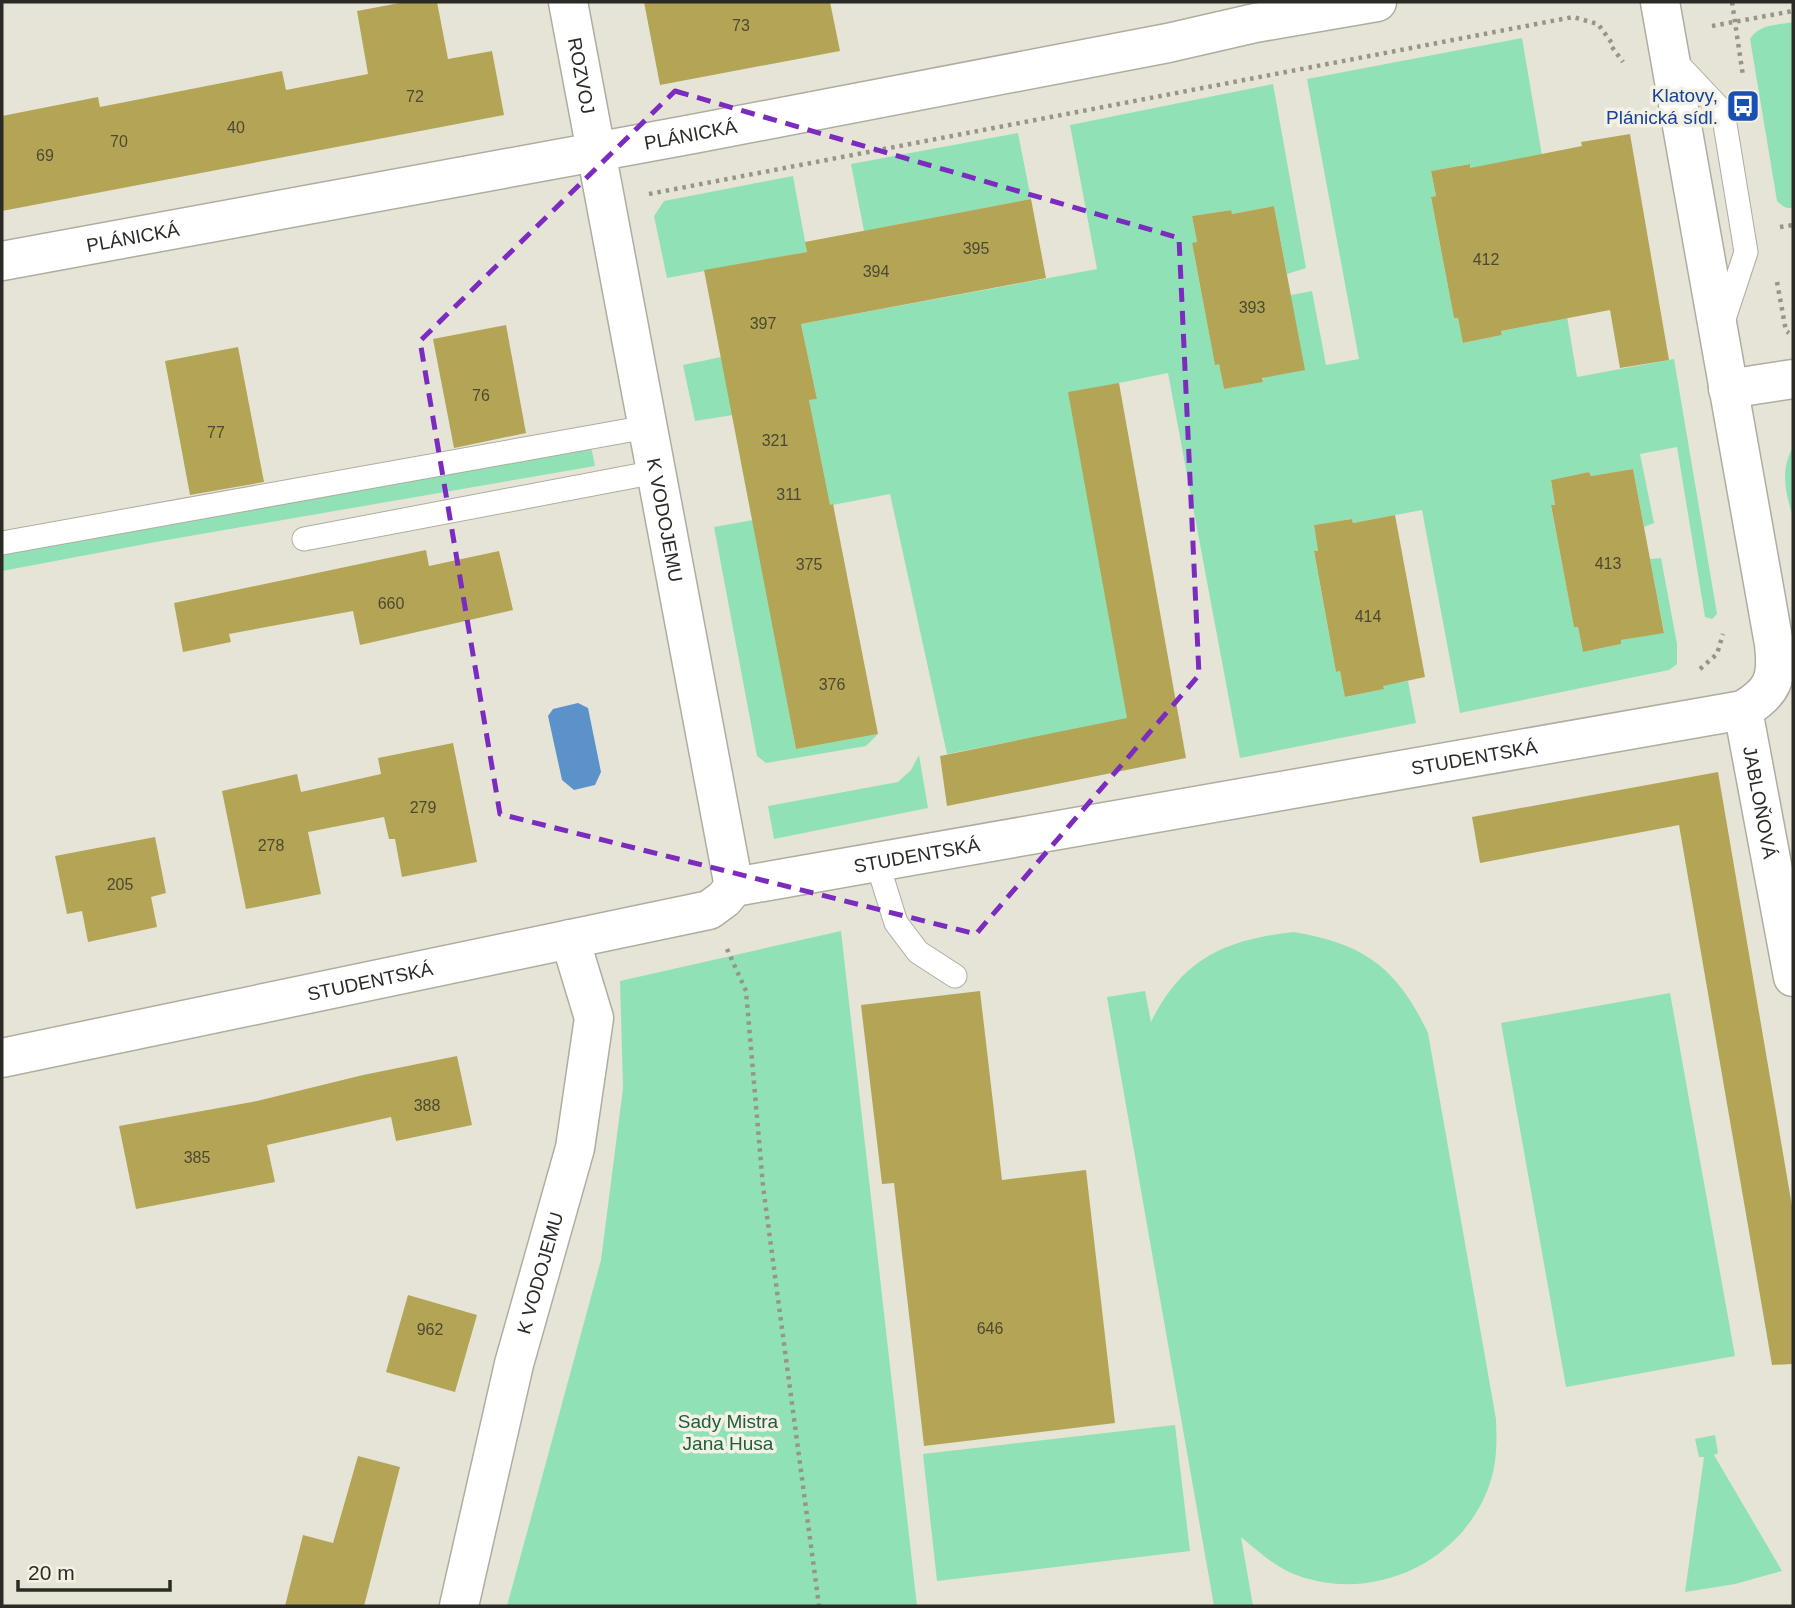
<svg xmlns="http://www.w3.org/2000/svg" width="1795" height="1608" font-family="Arial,sans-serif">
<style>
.green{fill:#91e1b7}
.water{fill:#5c92ca}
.building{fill:#b4a556}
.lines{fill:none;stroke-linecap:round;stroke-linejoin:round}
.service-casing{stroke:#afada0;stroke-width:25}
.minor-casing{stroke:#afada0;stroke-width:41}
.secondary-casing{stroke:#afada0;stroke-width:41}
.path{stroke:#96958a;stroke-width:4.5;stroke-dasharray:3.5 5;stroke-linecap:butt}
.service{stroke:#fff;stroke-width:23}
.minor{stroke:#fff;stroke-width:38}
.secondary{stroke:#fff;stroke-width:38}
.marked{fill:none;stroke:#7b2cbf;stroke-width:5;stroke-dasharray:14 9;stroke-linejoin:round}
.labels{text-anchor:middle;stroke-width:7;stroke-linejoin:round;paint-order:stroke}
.number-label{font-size:16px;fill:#4d4931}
.street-label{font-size:19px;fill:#2b2a25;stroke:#f3f1e4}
.transit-label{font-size:19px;fill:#164399;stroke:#f3f1e4;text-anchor:end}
.park-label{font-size:19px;fill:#205d41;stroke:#f3f1e4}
</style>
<rect width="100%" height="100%" fill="#e6e4d6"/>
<!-- green -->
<g class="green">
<path d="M1793,22V208C1786,209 1782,206 1777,201L1750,39C1759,24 1777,25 1793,22Z"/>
<polygon points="1522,38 1554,226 1470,168 1469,164 1431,171 1436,196 1431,197 1454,318 1458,318 1464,343 1502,335 1501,331 1543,323 1561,280 1577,377 1674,359 1717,614 1712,619 1705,617 1677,447 1640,454 1654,523 1644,527 1633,469 1591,476 1589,472 1551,480 1555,505 1551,506 1574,626 1578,627 1583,652 1621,644 1621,640 1664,632 1650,559 1661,558 1677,644 1677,664 1669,670 1460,713 1422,510 1353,523 1352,519 1314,525 1318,551 1314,552 1336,672 1340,671 1346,697 1383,689 1383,685 1408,681 1416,723 1240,758 1168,373 1119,383 1128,719 947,754 890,494 827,506 809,400 817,399 801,324 1097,269 1070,125 1273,84 1306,268 1287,274 1274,206 1232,214 1230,210 1192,216 1197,242 1192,244 1215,364 1219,364 1224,389 1262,382 1291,295 1312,291 1326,365 1359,359 1307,79"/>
<polygon points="1018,133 1031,199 864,231 851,164"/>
<polygon points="793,176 807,252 667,278 654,216 664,201"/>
<polygon points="721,357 733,415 695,421 683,365"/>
<polygon points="591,446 595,466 161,541 2,571 2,553"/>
<path d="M1793,447V517C1785,492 1780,470 1793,447Z"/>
<polygon points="753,520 796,749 878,734 866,746 766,763 757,756 714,527"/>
<polygon points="919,755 928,808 774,839 768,806 898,782 911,770"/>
<polygon points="841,931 917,1606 507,1606 601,1260 623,1088 620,981"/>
<path d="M1294,932C1365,944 1397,968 1428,1033L1496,1419C1497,1441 1497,1462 1490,1483C1464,1561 1376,1603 1299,1576C1276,1568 1259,1552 1241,1537L1253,1606H1214L1107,997L1145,991L1151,1022C1182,958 1227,939 1294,932Z"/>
<polygon points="1670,993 1735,1356 1566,1387 1501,1023"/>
<polygon points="1175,1425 1190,1551 937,1581 923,1454"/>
<polygon points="1715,1435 1718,1453 1714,1455 1782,1571 1735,1584 1685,1592 1704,1457 1699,1457 1695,1439"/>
</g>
<!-- water -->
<polygon class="water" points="578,703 588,708 601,772 595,785 574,790 562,780 548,716 553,709"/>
<!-- building -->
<g class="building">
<polygon points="405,2 437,2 448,59 492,51 504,115 2,211 2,116 98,97 100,107 282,71 286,90 368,74 357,11"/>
<polygon points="644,2 830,2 840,51 660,85"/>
<polygon points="1630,134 1669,360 1620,368 1610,310 1501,331 1502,335 1463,343 1458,318 1454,318 1431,197 1436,196 1431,171 1470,164 1470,168 1582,146 1581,142"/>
<polygon points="1031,199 1046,278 801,324 817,399 809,400 830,505 833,504 878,734 796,749 704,270 807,252 805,242"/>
<polygon points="1274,206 1305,370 1262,378 1263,382 1224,389 1219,364 1215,365 1192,243 1197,242 1192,216 1231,210 1232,214"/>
<polygon points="506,325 526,433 454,448 433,339"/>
<polygon points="238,347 264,482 190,495 165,361"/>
<polygon points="1119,383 1186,758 947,806 940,756 1127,718 1068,392"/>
<polygon points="1633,469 1664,633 1621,640 1621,644 1583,652 1578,627 1574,627 1551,505 1555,505 1551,480 1589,472 1591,476"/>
<polygon points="1395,515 1425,677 1383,686 1384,689 1345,697 1340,671 1336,672 1314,551 1318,551 1314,525 1352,519 1353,523"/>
<polygon points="426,550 429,566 499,551 513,610 360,645 353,611 229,634 231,642 183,652 174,603"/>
<polygon points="453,743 477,862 402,877 395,839 389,839 384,817 308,832 321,894 246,909 222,791 297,774 301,792 381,774 378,758"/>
<polygon points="1718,772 1793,1212 1793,1364 1772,1365 1679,825 1480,863 1472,817"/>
<polygon points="155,837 166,893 151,897 157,927 88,942 82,911 67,914 55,856"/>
<polygon points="980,991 1002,1180 1086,1170 1115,1423 924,1446 894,1183 882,1184 861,1005"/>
<polygon points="457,1056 472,1125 396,1141 391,1117 267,1145 275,1182 136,1209 119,1126 257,1101 363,1075"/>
<polygon points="408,1295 477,1315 455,1392 386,1372"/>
<polygon points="358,1456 400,1467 364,1606 285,1606 303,1535 333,1543"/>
</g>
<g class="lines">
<defs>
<g id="service">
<polyline points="1673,59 1723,112 1746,252 1722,325"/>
<polyline points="304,539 656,472"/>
<polyline points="2,543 647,427"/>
<polyline points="877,862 896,923 918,952 955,976"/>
</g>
<g id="minor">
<path id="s1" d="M568,2L734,887"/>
<polyline points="1728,389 1793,379"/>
<path id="s2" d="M1743,710L1793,977"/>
<path id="s3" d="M2,1058L709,910L724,899L734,887L1743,710C1773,692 1778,679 1774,644L1660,2"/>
<path id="s4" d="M459,1606L514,1364L575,1148L594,1018L570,939"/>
</g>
<g id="secondary">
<path id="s5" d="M2,261L693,134L1168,43L1255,23L1377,2"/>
</g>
</defs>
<!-- service casing -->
<use href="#service" class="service-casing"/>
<!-- minor casing -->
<use href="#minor" class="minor-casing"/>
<!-- secondary casing -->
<use href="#secondary" class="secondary-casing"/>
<!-- path -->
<g class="path">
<polyline points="1732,2 1743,76"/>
<polyline points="1712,26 1793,11"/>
<polyline points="1612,47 1623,62"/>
<polyline points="649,194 1573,17 1598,24 1614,46"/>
<polyline points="1780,227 1793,225"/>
<polyline points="1777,282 1786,331 1789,333"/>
<polyline points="1700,669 1717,654 1723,634"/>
<polyline points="727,949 746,991 763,1186 819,1606"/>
</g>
<!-- service -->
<use href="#service" class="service"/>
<!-- minor -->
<use href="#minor" class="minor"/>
<!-- secondary -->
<use href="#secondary" class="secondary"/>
</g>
<!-- marked area -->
<path class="marked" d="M675,91L1179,238L1199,675L976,934L500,814L420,341Z"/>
<!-- icons -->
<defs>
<symbol id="bus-square" viewBox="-11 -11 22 22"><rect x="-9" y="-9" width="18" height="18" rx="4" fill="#1a4fb4" stroke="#f3f1e4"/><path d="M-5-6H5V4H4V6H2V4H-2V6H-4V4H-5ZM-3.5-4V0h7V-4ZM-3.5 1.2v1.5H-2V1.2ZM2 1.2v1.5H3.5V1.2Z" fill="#fff"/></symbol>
</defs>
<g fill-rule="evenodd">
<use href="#bus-square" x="1724" y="87" width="38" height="38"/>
</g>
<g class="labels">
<!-- number labels -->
<g class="number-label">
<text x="741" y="31">73</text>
<text x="415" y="102">72</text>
<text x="236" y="133">40</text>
<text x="119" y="147">70</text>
<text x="45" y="161">69</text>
<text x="976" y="254">395</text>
<text x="1486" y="265">412</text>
<text x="876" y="277">394</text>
<text x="1252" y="313">393</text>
<text x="763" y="329">397</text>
<text x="481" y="401">76</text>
<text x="216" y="438">77</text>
<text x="775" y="446">321</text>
<text x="789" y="500">311</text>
<text x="1608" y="569">413</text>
<text x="809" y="570">375</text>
<text x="391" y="609">660</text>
<text x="1368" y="622">414</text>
<text x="832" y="690">376</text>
<text x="423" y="813">279</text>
<text x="271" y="851">278</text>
<text x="120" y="890">205</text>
<text x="427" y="1111">388</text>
<text x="197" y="1163">385</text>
<text x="990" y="1334">646</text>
<text x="430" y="1335">962</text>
</g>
<!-- street labels -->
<g class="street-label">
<text dy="7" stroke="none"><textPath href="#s1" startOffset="75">ROZVOJ</textPath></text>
<text dy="7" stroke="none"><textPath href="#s5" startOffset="700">PLÁNICKÁ</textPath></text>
<text dy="7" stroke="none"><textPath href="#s5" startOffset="133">PLÁNICKÁ</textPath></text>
<text dy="7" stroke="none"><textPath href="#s1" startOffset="527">K VODOJEMU</textPath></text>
<text dy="7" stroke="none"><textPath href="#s3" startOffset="1508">STUDENTSKÁ</textPath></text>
<text dy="7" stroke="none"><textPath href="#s2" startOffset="94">JABLOŇOVÁ</textPath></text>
<text dy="7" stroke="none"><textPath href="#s3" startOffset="942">STUDENTSKÁ</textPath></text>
<text dy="7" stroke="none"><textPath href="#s3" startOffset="376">STUDENTSKÁ</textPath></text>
<text dy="7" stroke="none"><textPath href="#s4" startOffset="343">K VODOJEMU</textPath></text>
</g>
<!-- transit labels -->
<g class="transit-label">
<text x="1718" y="102">Klatovy,<tspan x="1718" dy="22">Plánická sídl.</tspan></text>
</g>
<!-- park labels -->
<g class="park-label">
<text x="728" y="1428">Sady Mistra<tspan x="728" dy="22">Jana Husa</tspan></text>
</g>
</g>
<!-- border -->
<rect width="1795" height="1608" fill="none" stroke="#2b2a25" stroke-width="7"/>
<!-- scale -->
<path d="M18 1580v10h152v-10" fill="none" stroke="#2b2a25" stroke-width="3.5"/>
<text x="28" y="1580" font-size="21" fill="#2b2a25" stroke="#f3f1e4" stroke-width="5" paint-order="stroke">20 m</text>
</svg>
